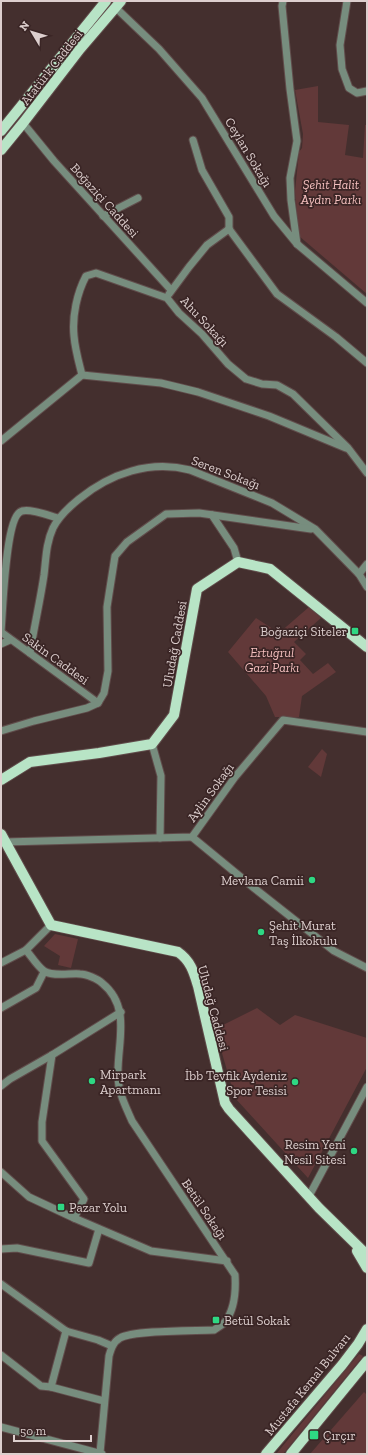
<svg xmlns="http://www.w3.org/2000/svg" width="368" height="1455" font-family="'Zilla Slab',serif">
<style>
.green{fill:#623939}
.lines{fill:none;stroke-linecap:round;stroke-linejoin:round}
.minor-casing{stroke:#604c4b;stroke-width:9}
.major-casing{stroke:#604c4b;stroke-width:12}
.minor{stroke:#778d7e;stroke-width:7}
.major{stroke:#b8e4c6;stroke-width:10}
.poi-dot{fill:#2ed883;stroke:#3a2525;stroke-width:1.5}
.labels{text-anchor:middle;stroke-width:3.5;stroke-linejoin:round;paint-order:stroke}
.street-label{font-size:13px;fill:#ddcfce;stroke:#3a2525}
.park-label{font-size:13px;font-style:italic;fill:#f4bfbe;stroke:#3a2525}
.poi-label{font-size:13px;fill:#ddcfce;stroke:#3a2525;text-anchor:start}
</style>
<rect width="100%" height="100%" fill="#442f2e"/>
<!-- green -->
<g class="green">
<polygon points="318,86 318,122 349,125 345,155 363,158 365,125 367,125 367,294 299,236 295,191 299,152 302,148 303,134 295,90"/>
<polygon points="309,607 321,618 294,642 306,654 300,660 313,674 328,663 336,672 302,696 299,717 275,717 266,696 228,652 256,618 279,633"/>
<polygon points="322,749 327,754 321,777 308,767"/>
<polygon points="55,934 78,939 71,968 58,965 60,956 44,946"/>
<polygon points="257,1008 280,1025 295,1015 367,1038 367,1067 308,1178 235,1098 215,1029"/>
<polygon points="359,1354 363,1356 283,1454 276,1454"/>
<polygon points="364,1392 367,1395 367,1454 310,1454"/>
</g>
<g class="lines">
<defs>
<g id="minor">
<polyline points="283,1 282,6 290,89 297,141 290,178 291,200 297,244"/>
<polyline points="347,1 340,45 342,69 349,88 357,93 367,91"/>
<polyline points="116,8 159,49 202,98 274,216 297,244 367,303"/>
<polyline points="23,123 54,161 171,290"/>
<polyline points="193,140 202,170 229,217 229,229"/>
<polyline points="103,216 138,198"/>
<polyline points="229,229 277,294 336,337 367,363"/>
<polyline points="169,294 189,267 207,245 229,229"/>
<path d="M82,375C79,363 75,349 74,336C72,316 77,293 86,276L96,273L167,298L179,313L202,334L228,364L246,379L262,384L277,385L293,394L348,448L367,473"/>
<polyline points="1,441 82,375 161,383 198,392 269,416 346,448"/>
<polyline points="212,515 234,548 238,562"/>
<polyline points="359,574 367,564"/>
<path d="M1,631C3,611 5,521 20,512C27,507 50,516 58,518"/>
<polyline points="1,632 98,703"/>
<polyline points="1,644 10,640"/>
<path d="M30,653C34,627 40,602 44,575C46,559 46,543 53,528C59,516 69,507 79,499C111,473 150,460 190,470L272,503L315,529L359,574L367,587"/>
<polyline points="1,731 34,721 87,708 98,703 104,693 108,671 107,607 109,594 115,556 127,542 166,514 199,513 311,529"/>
<polyline points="152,744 161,776 160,838"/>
<polyline points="192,837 254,888 334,951 367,968"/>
<polyline points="5,842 192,837 235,777 283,720 367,732"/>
<path d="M26,950C31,956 38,967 44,971C53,977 70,973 80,974C86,974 98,979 102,983C132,1007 117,1043 118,1075C118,1092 125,1105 132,1121L235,1275C236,1291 235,1309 225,1322C222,1325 217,1328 214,1330C196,1331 133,1330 120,1338C113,1342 111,1349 109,1356L100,1453"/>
<polyline points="1,963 26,950 51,925"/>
<polyline points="1,1008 36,988 44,972"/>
<polyline points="52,1055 42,1122 42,1141 84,1199 74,1218"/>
<polyline points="1,1086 10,1079 52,1055 121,1012"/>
<polyline points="1,1172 29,1197 74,1218 151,1251 227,1261"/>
<polyline points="309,1196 367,1087"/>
<polyline points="1,1249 17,1248 89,1263 99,1229"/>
<polyline points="1,1284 66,1331 98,1340 112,1346"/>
<polyline points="1,1355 41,1386 51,1387 104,1401"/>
<polyline points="51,1387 66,1331"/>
<polyline points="1,1427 102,1454"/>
</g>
<g id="major">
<polyline points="1,131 106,1"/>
<polyline points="1,150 23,123 80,49 121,1"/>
<polyline points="1,780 30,762 99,753 152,744 174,715 197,589 238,562 270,569 367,647"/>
<path d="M1,834L51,925L178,952C191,961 194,973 198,986L225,1103L229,1109L319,1208L367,1255"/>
<polyline points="357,1251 367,1268"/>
<polyline points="266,1454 342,1365 358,1344 367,1329"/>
<polyline points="291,1454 367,1361"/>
</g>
</defs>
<!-- minor casing -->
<use href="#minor" class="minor-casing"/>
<!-- major casing -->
<use href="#major" class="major-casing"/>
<!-- minor -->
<use href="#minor" class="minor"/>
<!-- major -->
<use href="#major" class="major"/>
</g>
<!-- markers -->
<g class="poi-dot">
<rect x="351" y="627" width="8" height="8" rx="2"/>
<circle cx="312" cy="880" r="4"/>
<circle cx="261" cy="932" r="4"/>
<circle cx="92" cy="1081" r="4"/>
<circle cx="295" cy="1082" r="4"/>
<circle cx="354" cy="1151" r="4"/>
<rect x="57" y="1203" width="8" height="8" rx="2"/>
<rect x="212" y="1316" width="8" height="8" rx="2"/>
<rect x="309" y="1430" width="10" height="10" rx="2"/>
</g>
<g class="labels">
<!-- street labels -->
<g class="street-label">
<text transform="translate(51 67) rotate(-52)" y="5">Atatürk Caddesi</text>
<text transform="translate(249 152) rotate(59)" y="5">Ceylan Sokağı</text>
<text transform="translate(105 200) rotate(48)" y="5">Boğaziçi Caddesi</text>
<text transform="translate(205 321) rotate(47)" y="5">Ahu Sokağı</text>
<text transform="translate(226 472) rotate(21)" y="5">Seren Sokağı</text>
<text transform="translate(174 644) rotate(-80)" y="5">Uludağ Caddesi</text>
<text transform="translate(56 658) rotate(36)" y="5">Sakin Caddesi</text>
<text transform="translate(210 792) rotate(-54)" y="5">Aylin Sokağı</text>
<text transform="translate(214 1008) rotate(75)" y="5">Uludağ Caddesi</text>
<text transform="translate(205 1209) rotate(56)" y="5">Betül Sokağı</text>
<text transform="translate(307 1384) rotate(-51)" y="5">Mustafa Kemal Bulvarı</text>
</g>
<!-- park labels -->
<g class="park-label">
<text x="331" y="189">Şehit Halit<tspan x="331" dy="15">Aydın Parkı</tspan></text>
<text x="272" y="657">Ertuğrul<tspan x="272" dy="15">Gazi Parkı</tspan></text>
</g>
<!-- poi labels -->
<g class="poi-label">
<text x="347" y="636" text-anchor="end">Boğaziçi Siteler</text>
<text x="304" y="885" text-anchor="end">Mevlana Camii</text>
<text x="269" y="930">Şehit Murat<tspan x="269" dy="15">Taş İlkokulu</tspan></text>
<text x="100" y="1079">Mirpark<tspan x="100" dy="15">Apartmanı</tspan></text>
<text x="287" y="1080" text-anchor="end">İbb Tevfik Aydeniz<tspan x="287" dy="15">Spor Tesisi</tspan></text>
<text x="346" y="1149" text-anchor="end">Resim Yeni<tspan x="346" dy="15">Nesil Sitesi</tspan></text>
<text x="69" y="1212">Pazar Yolu</text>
<text x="224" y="1325">Betül Sokak</text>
<text x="323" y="1440">Çırçır</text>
</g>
</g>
<!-- border -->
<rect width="368" height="1455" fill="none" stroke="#ddcfce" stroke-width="4"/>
<!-- north arrow -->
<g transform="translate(32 32) rotate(308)" stroke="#3a2525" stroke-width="3" paint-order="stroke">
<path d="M0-3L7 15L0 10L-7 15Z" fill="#ddcfce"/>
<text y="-6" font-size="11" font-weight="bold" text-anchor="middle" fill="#ddcfce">N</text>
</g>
<!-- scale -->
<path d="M14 1435v6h77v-6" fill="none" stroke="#ddcfce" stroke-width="2"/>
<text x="20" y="1435" font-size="12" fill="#ddcfce" stroke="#3a2525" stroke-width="3" paint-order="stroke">50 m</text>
</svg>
